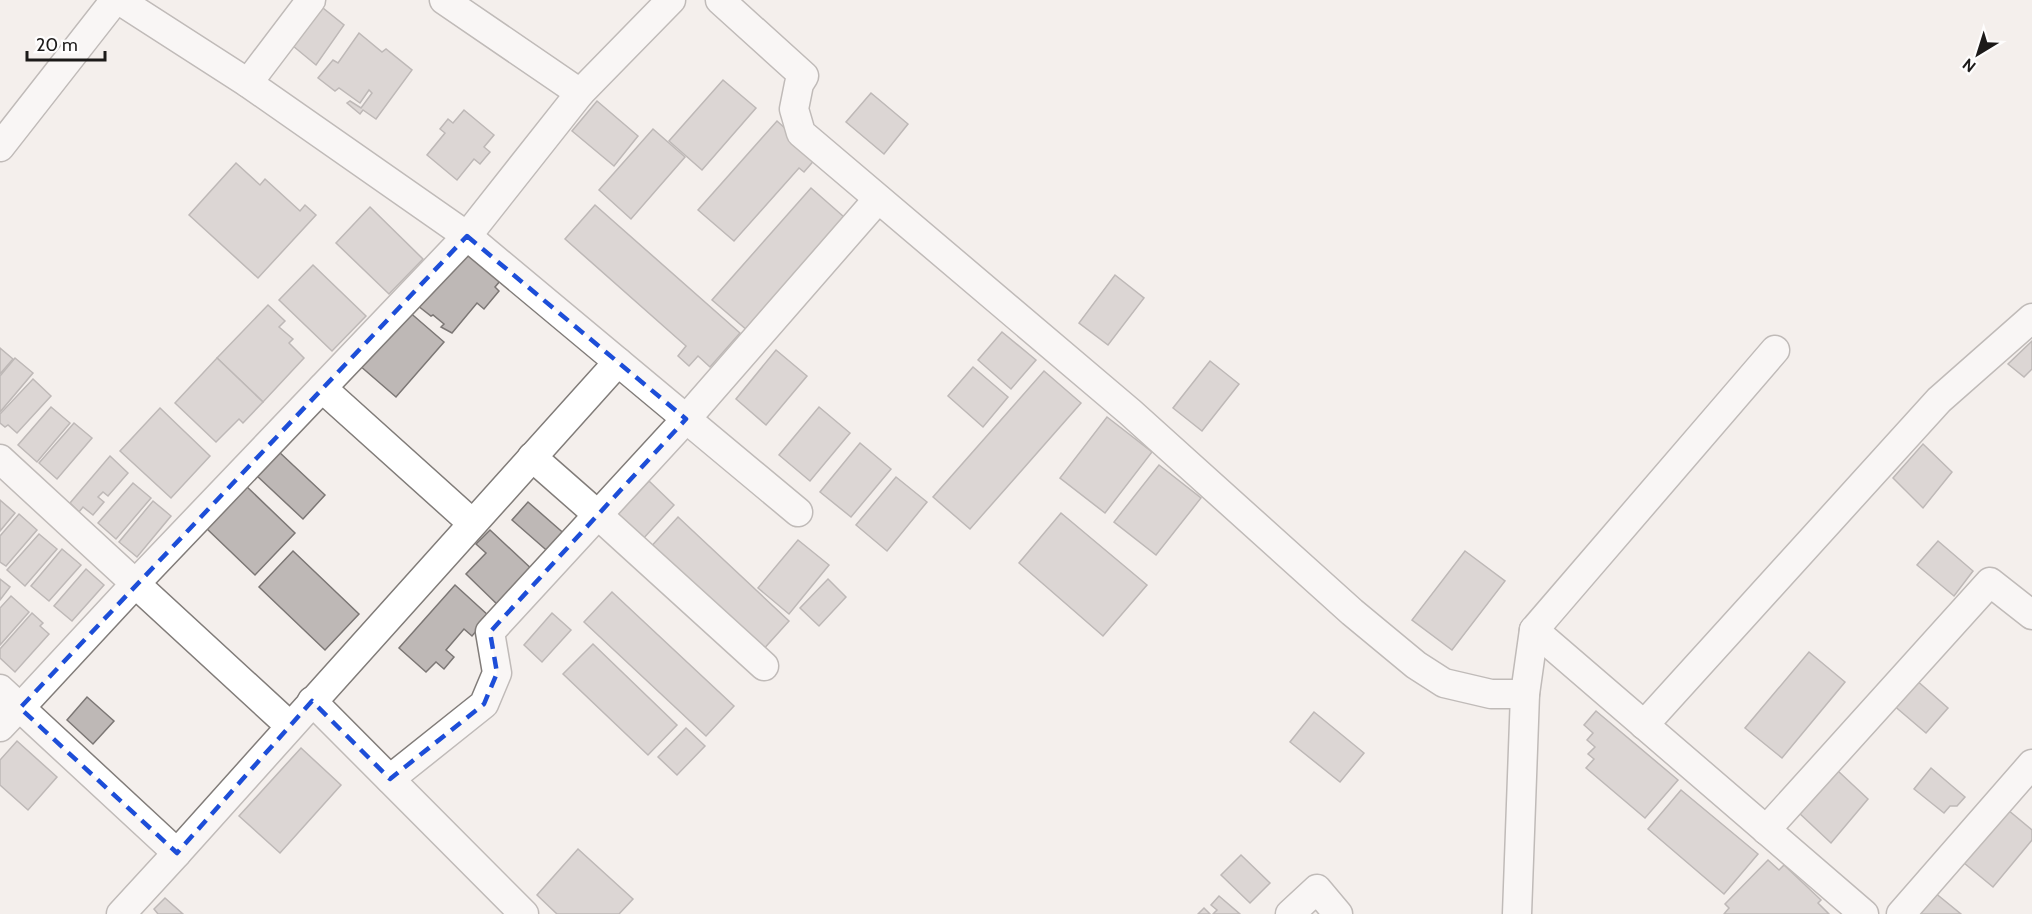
<svg xmlns="http://www.w3.org/2000/svg" width="2032" height="914" font-family="Cabin,sans-serif">
<style>
.building{fill:#beb8b6;stroke:#7c7775;stroke-width:1.5}
.lines{fill:none;stroke-linecap:round;stroke-linejoin:round}
.street-casing{stroke:#817c79;stroke-width:31}
.street{stroke:#fff;stroke-width:28}
.marked{fill:none;stroke:#1d4ed8;stroke-width:4.5;stroke-dasharray:12 8;stroke-linejoin:round}
</style>
<rect width="100%" height="100%" fill="#f4efec"/>
<!-- building -->
<g class="building">
<polygon points="318,4 344,25 316,65 287,41"/>
<polygon points="359,33 382,52 386,49 412,70 376,119 363,110 360,114 347,103 350,101 361,108 372,93 369,90 360,103 339,88 335,91 318,78 333,60 338,63"/>
<polygon points="723,80 756,108 702,170 669,141"/>
<polygon points="871,93 908,124 884,154 846,122"/>
<polygon points="597,101 638,136 614,166 572,131"/>
<polygon points="464,110 494,135 484,147 490,152 480,164 474,159 457,180 427,155 445,133 440,129 448,119 453,123"/>
<polygon points="777,121 817,157 804,172 799,168 734,241 698,210"/>
<polygon points="653,129 685,157 631,219 599,190"/>
<polygon points="236,163 260,185 265,179 300,211 305,205 316,215 258,278 189,215"/>
<polygon points="811,188 852,224 748,331 712,300"/>
<polygon points="595,205 740,333 710,367 698,356 689,366 678,356 686,346 565,239"/>
<polygon points="370,207 423,259 389,294 336,243"/>
<polygon points="464,241 506,274 495,287 499,291 484,309 477,303 452,333 441,327 444,324 433,315 431,316 413,302"/>
<polygon points="313,265 366,316 332,351 279,300"/>
<polygon points="1115,275 1144,298 1108,345 1079,323"/>
<polygon points="268,305 285,321 279,327 293,339 289,343 304,358 263,402 217,358"/>
<polygon points="407,310 444,342 396,397 359,365"/>
<polygon points="1002,332 1036,360 1011,389 978,360"/>
<polygon points="2032,341 2032,369 2024,377 2008,364"/>
<polygon points="0,348 13,359 0,374"/>
<polygon points="776,350 807,376 766,425 736,399"/>
<polygon points="15,358 33,373 0,412 0,376"/>
<polygon points="217,358 263,402 243,423 239,419 216,442 175,403"/>
<polygon points="1210,361 1239,384 1202,431 1173,408"/>
<polygon points="973,367 1008,397 983,427 948,396"/>
<polygon points="1044,371 1081,403 970,529 933,497"/>
<polygon points="33,379 51,396 17,433 8,425 5,427 0,423 0,414"/>
<polygon points="51,407 70,423 37,462 18,445"/>
<polygon points="819,407 850,433 810,481 779,455"/>
<polygon points="160,408 210,456 171,498 120,451"/>
<polygon points="1107,417 1152,452 1105,513 1060,478"/>
<polygon points="74,423 92,438 57,479 39,463"/>
<polygon points="860,443 891,469 851,517 820,492"/>
<polygon points="1923,444 1952,472 1923,508 1893,478"/>
<polygon points="278,451 325,495 303,519 256,475"/>
<polygon points="110,456 128,473 108,496 103,492 98,497 104,502 93,515 83,507 79,512 70,503"/>
<polygon points="1159,465 1201,498 1156,555 1114,522"/>
<polygon points="896,477 927,502 887,551 856,525"/>
<polygon points="649,481 674,505 642,540 616,516"/>
<polygon points="133,483 151,498 116,539 98,523"/>
<polygon points="245,485 295,533 255,575 205,527"/>
<polygon points="0,500 15,513 0,531"/>
<polygon points="153,501 171,516 137,557 119,542"/>
<polygon points="528,502 568,537 552,555 512,520"/>
<polygon points="1061,513 1147,585 1103,636 1019,563"/>
<polygon points="19,514 37,530 6,566 0,562 0,536"/>
<polygon points="678,517 789,621 760,653 648,550"/>
<polygon points="490,530 536,573 502,609 466,574 486,553 476,544"/>
<polygon points="39,534 57,549 25,586 7,570"/>
<polygon points="798,540 829,565 789,614 758,588"/>
<polygon points="1938,541 1973,571 1954,596 1917,565"/>
<polygon points="62,549 81,565 49,601 31,586"/>
<polygon points="293,551 359,614 325,650 259,587"/>
<polygon points="1465,551 1505,581 1452,650 1412,620"/>
<polygon points="86,569 104,585 72,621 54,606"/>
<polygon points="0,579 10,587 0,600"/>
<polygon points="828,579 846,597 819,626 800,608"/>
<polygon points="455,585 489,616 472,636 464,629 446,650 454,657 444,669 436,662 426,672 399,648"/>
<polygon points="612,592 734,706 706,736 584,622"/>
<polygon points="11,596 29,612 0,645 0,608"/>
<polygon points="32,613 43,623 40,626 49,634 15,672 0,658 0,649"/>
<polygon points="552,613 571,630 542,662 524,645"/>
<polygon points="593,644 677,725 648,755 563,674"/>
<polygon points="1809,652 1845,682 1782,758 1745,728"/>
<polygon points="1915,679 1948,708 1926,733 1892,704"/>
<polygon points="87,697 114,721 93,744 67,720"/>
<polygon points="1596,711 1678,780 1645,818 1586,768 1594,759 1588,754 1595,747 1587,740 1593,733 1584,725"/>
<polygon points="1314,712 1364,753 1340,782 1290,742"/>
<polygon points="686,728 705,746 677,775 658,757"/>
<polygon points="17,741 57,777 28,810 0,785 0,760"/>
<polygon points="301,748 341,785 280,853 239,816"/>
<polygon points="1931,768 1965,797 1957,806 1950,806 1944,813 1914,789"/>
<polygon points="1838,771 1868,799 1831,843 1798,812"/>
<polygon points="1681,790 1758,854 1724,894 1648,829"/>
<polygon points="2002,805 2032,830 2032,840 1993,887 1958,858"/>
<polygon points="578,849 633,899 619,914 557,914 537,895"/>
<polygon points="1241,855 1270,883 1250,903 1221,875"/>
<polygon points="1768,860 1779,870 1784,865 1821,900 1818,903 1829,914 1724,914 1729,908 1725,904"/>
<polygon points="1934,892 1961,914 1917,914"/>
<polygon points="1219,896 1240,914 1213,914 1217,910 1211,905"/>
<polygon points="165,898 183,914 158,914 154,909"/>
<polygon points="1204,908 1210,914 1198,914"/>
</g>
<g class="lines">
<defs>
<g id="street">
<polyline points="119,0 248,83 467,236 580,93 671,0"/>
<polyline points="444,0 580,93"/>
<polyline points="720,0 804,76 799,84 794,109 801,133 1130,412 1352,612 1416,665 1444,683 1491,694 1525,694"/>
<polyline points="248,83 311,0"/>
<polyline points="0,147 115,0"/>
<polyline points="322,388 472,523"/>
<polyline points="532,457 598,515 764,666"/>
<polyline points="0,459 290,726"/>
<polyline points="1534,630 1864,914"/>
<polyline points="0,689 177,853 618,362"/>
<polyline points="312,701 524,914"/>
<polyline points="1644,725 1939,400 2032,318"/>
<polyline points="0,727 19,707 20,708 135,584 467,236 798,512"/>
<polyline points="390,779 484,704 497,673 490,632 686,419 878,199"/>
<polyline points="1766,830 1990,582 2032,615"/>
<polyline points="121,914 177,853"/>
<polyline points="1290,914 1317,889 1338,914"/>
<polyline points="1517,914 1525,694 1534,630 1775,350"/>
<polyline points="1901,914 2032,764"/>
</g>
</defs>
<!-- street casing -->
<use href="#street" class="street-casing"/>
<!-- street -->
<use href="#street" class="street"/>
</g>
<!-- marked area -->
<path d="M0 0H2032V914H0ZM467,236L686,419L490,632L497,673L484,704L390,779L312,701L177,853L20,708Z" fill="#f4efec" fill-opacity=".55" fill-rule="evenodd"/>
<path class="marked" d="M467,236L686,419L490,632L497,673L484,704L390,779L312,701L177,853L20,708Z"/>
<!-- north arrow -->
<g transform="translate(1978 54) rotate(218)" stroke="#fefdfd" stroke-width="4.5" paint-order="stroke">
<path d="M0-4.5L10 22L0 15L-10 22Z" fill="#1c1a19"/>
<text y="-9" font-size="16" font-weight="bold" text-anchor="middle" fill="#1c1a19">N</text>
</g>
<!-- scale -->
<path d="M27 51v9h78v-9" fill="none" stroke="#1c1a19" stroke-width="3"/>
<text x="36" y="51" font-size="18" fill="#1c1a19" stroke="#fefdfd" stroke-width="4.5" paint-order="stroke">20 m</text>
</svg>
